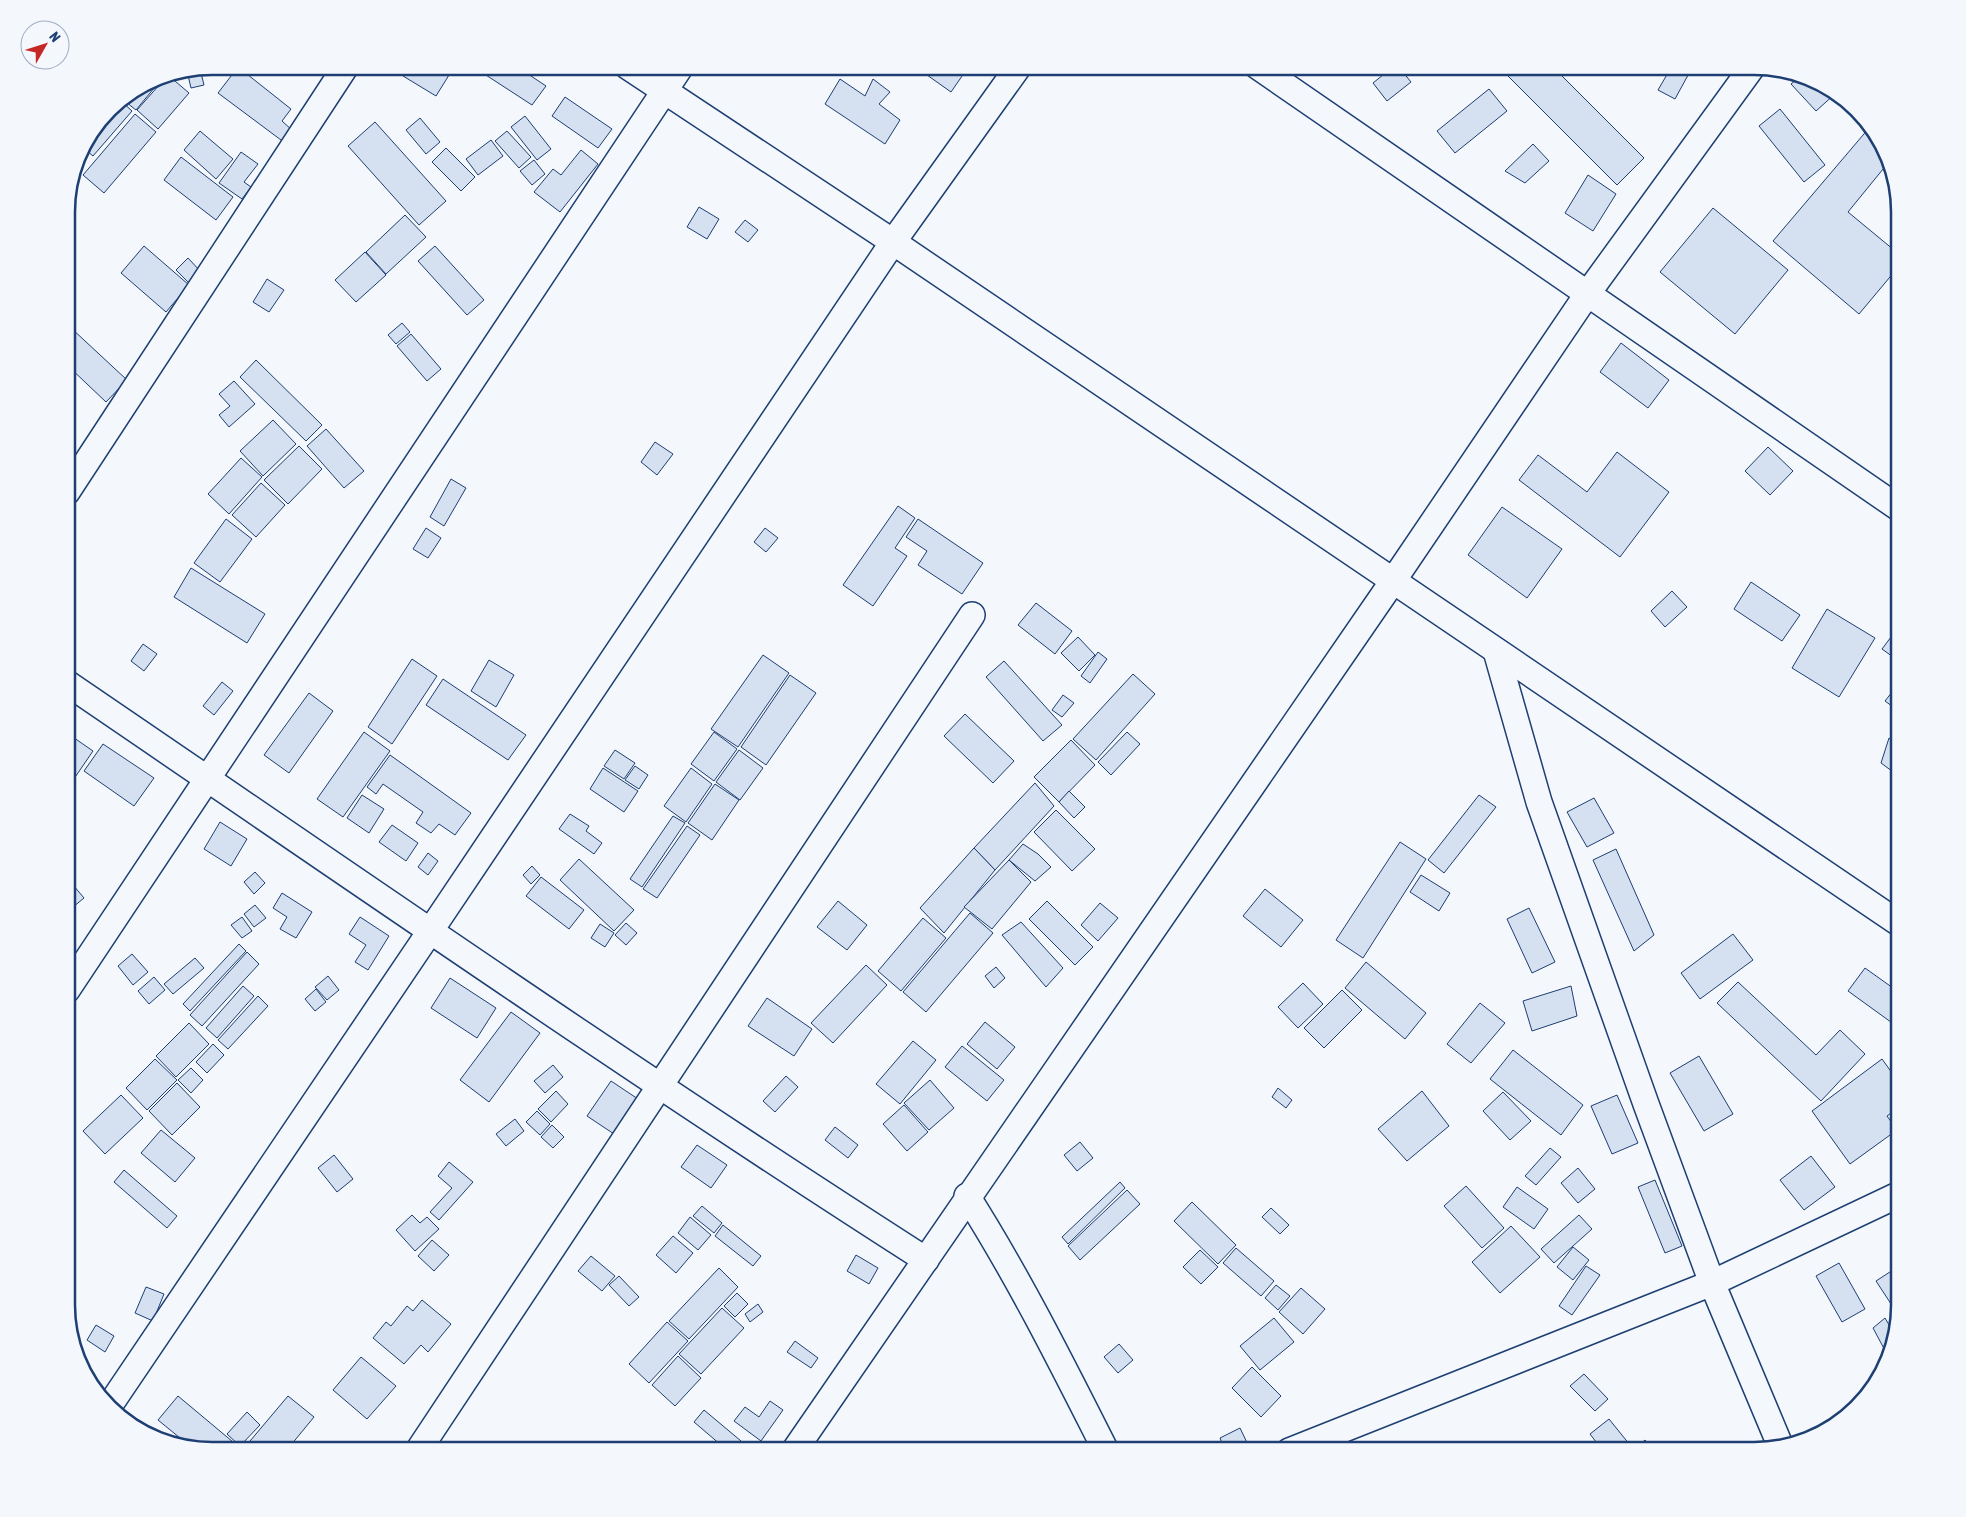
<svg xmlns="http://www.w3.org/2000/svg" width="1966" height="1517" font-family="'Asap Condensed',sans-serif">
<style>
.building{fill:#d5e0f0;stroke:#1d3f73}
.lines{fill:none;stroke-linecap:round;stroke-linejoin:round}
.minor-casing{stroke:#1d3f73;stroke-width:28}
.minor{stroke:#f4f7fb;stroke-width:25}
.rim{fill:none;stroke:#1d3f73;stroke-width:2.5}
</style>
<rect width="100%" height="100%" fill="#f4f7fb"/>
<!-- building -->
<g class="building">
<polygon points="409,66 453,66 454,67 436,96 403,76"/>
<polygon points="472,66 516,66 546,86 532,105"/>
<polygon points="934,66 969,66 951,92 927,75"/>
<polygon points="1394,66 1398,66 1411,82 1387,101 1373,83"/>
<polygon points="1498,66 1552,66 1644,158 1617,185"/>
<polygon points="1672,66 1693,66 1675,99 1658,90"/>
<polygon points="238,67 291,109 282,121 293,131 285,143 218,93"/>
<polygon points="200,69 204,85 191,88 187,71"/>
<polygon points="168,75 189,93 158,129 137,110"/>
<polygon points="1802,75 1836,93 1816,111 1791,84"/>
<polygon points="164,76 136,110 122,99 156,77"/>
<polygon points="840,79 865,96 873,79 890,92 879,104 900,120 885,144 825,104"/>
<polygon points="1489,89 1507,111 1455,153 1437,131"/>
<polygon points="565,97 612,129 598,148 552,116"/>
<polygon points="120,100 132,111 93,156 82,147 116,103"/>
<polygon points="1780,109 1825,165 1804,182 1759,126"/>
<polygon points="135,114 156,132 104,193 83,175"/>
<polygon points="525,116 551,149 537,160 511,127"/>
<polygon points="420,118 440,142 426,154 406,130"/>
<polygon points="375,122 446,201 419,225 348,146"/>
<polygon points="1869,128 1885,148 1888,163 1848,212 1900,255 1900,265 1859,314 1773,241"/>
<polygon points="200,131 233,159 216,179 184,150"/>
<polygon points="507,131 531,157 519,168 495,141"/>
<polygon points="491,140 503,156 478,175 466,159"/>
<polygon points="1533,144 1549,161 1525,183 1505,171"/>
<polygon points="446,148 475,177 461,191 432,162"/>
<polygon points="581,150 598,164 560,212 534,192 553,169 561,175"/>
<polygon points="241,152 258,164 244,182 251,187 242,199 219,183"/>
<polygon points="181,157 233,197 216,220 164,180"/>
<polygon points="534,160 545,174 532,185 520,171"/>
<polygon points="1588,175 1616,194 1593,231 1565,213"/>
<polygon points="699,207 719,219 707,239 687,227"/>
<polygon points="1713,208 1788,270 1735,334 1660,272"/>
<polygon points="405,215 426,237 386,274 366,252"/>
<polygon points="745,220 758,230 748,242 735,232"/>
<polygon points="144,246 189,285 166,312 121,273"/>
<polygon points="435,246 484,300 467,315 418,261"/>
<polygon points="365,252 386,275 356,302 335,280"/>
<polygon points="188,258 201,272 189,283 176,270"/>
<polygon points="267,279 284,290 269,312 253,302"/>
<polygon points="1900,282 1900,296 1893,291"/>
<polygon points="402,323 410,332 396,344 388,335"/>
<polygon points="70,327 127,380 106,402 67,365 67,331"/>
<polygon points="411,334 441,369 427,381 397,346"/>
<polygon points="1621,343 1669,380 1648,408 1600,372"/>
<polygon points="256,360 322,425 306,441 240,377"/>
<polygon points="234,381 255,404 229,427 219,415 230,406 219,394"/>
<polygon points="273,420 296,444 263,476 240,451"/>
<polygon points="326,429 364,471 344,488 307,446"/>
<polygon points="655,442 673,454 657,475 641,462"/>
<polygon points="299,446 322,469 288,504 264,480"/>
<polygon points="1768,447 1793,471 1770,495 1745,471"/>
<polygon points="1617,452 1669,492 1620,557 1519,480 1538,455 1587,492"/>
<polygon points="241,458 262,477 229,514 208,494"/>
<polygon points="451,479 466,488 444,526 430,517"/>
<polygon points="261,483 285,505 256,537 232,515"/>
<polygon points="898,506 915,518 895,548 907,556 873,606 843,585"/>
<polygon points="1502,507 1562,549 1527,598 1468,555"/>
<polygon points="226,519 252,539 220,582 194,563"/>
<polygon points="918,519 983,563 962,594 918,565 927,551 906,537"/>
<polygon points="426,528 441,538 428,558 413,549"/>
<polygon points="765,528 778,538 766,552 754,542"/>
<polygon points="191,568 265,614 247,643 174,597"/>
<polygon points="1751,582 1800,615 1782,641 1734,609"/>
<polygon points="1672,591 1687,607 1665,627 1651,611"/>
<polygon points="1036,603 1072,631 1055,654 1018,625"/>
<polygon points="1827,609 1875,638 1839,697 1792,668"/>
<polygon points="1900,625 1900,662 1882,649"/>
<polygon points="1078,637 1095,655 1079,671 1061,653"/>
<polygon points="143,644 157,654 144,671 131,661"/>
<polygon points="1098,652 1107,659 1090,683 1081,676"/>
<polygon points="763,655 789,673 738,747 711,729"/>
<polygon points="412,659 437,676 392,744 368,727"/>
<polygon points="489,660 514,675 496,707 471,691"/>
<polygon points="1004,661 1062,725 1043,741 986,677"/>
<polygon points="1133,674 1155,694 1096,760 1073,739"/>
<polygon points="790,675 816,693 766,765 741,747"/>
<polygon points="443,679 526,735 508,760 426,705"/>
<polygon points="222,682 233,691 214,715 203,706"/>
<polygon points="1900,682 1900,712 1885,701"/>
<polygon points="309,693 333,711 289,773 264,755"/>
<polygon points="1063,695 1074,703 1062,717 1052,710"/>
<polygon points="965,714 1014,761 993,783 944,736"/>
<polygon points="364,732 390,751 343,817 317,799"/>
<polygon points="714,732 737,749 714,781 691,764"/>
<polygon points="1127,732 1140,744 1111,775 1098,762"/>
<polygon points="67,733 93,751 67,789"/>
<polygon points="1889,738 1900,746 1900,777 1881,763"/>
<polygon points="1071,740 1095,765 1059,802 1034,777"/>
<polygon points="103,744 154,778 134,806 84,771"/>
<polygon points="615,750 635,763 624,779 604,766"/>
<polygon points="739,750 763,768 740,800 716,782"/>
<polygon points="390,755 471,813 455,835 439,824 431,833 416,823 423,812 383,784 376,794 367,787"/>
<polygon points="635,766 648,775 639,789 625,780"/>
<polygon points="603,768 638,791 624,812 590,789"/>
<polygon points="691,768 712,784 686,822 664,806"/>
<polygon points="1035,783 1054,806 995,870 974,848"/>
<polygon points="715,784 739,800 712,840 688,823"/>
<polygon points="1069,791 1085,807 1074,818 1059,802"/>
<polygon points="362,795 384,809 369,833 347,818"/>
<polygon points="1479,795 1496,807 1444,873 1428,860"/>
<polygon points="1594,798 1614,833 1587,847 1567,812"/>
<polygon points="1056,810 1095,849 1072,871 1034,832"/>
<polygon points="570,814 589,826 586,831 602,843 594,854 559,829"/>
<polygon points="673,816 685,823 642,887 630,879"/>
<polygon points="220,822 247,839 231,866 204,849"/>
<polygon points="392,825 418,843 406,861 379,842"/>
<polygon points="687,826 700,835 657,898 643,889"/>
<polygon points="67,833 73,841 67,847"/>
<polygon points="1400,842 1426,859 1363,958 1336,940"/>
<polygon points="1023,844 1038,854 1051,867 1035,881 1009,860"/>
<polygon points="974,848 995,870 944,933 920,908"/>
<polygon points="1616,849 1654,935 1634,951 1593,860"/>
<polygon points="428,853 438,861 428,875 418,867"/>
<polygon points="579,859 634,910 614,931 560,880"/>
<polygon points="1009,860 1031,882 992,929 964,907"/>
<polygon points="532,866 540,875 531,884 523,875"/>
<polygon points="255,872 265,883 254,894 244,882"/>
<polygon points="1421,875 1450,893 1439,911 1410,892"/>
<polygon points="541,877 584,910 569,929 526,896"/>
<polygon points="68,879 84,898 67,912 67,880"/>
<polygon points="1265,889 1303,920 1281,947 1243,916"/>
<polygon points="282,893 312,912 296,938 280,929 287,917 273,908"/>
<polygon points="838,901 867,925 847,950 817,927"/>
<polygon points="1047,901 1093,947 1075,965 1029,919"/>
<polygon points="1100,903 1118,918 1098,941 1081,925"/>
<polygon points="255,905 266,918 254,927 244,914"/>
<polygon points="1529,908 1555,962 1532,973 1507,919"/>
<polygon points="970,913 993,933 926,1012 903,992"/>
<polygon points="242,917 252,931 242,938 231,925"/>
<polygon points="360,917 389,936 368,970 355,962 366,945 349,934"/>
<polygon points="923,918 946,938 901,991 878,971"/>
<polygon points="1021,922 1063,968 1046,987 1002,935"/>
<polygon points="626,923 637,933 626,945 615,935"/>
<polygon points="600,924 614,933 605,947 591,938"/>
<polygon points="1733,934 1753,960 1700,999 1681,973"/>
<polygon points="239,944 246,951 190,1011 183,1004"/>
<polygon points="247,952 259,964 202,1026 190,1015"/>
<polygon points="132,954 148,972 133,985 118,966"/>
<polygon points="195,958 204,968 173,994 164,984"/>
<polygon points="1366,962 1426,1013 1405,1039 1345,988"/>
<polygon points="866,965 887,985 833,1043 811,1023"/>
<polygon points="996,967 1005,978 994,988 985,976"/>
<polygon points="1865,968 1900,993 1900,1019 1895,1025 1848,991"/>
<polygon points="328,976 339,990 327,1000 315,987"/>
<polygon points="154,977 165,990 149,1004 138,991"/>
<polygon points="450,978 496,1008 477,1038 431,1008"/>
<polygon points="1738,982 1816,1055 1840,1030 1865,1054 1821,1101 1717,1003"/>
<polygon points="1303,983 1323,1004 1298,1028 1278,1007"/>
<polygon points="243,986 254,996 217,1038 206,1028"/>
<polygon points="1571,986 1577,1016 1532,1031 1523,1001"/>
<polygon points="316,989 326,1002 315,1011 305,999"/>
<polygon points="1342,990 1362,1010 1324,1048 1304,1028"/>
<polygon points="258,996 268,1006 228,1049 218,1040"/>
<polygon points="767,998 812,1029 794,1056 748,1026"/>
<polygon points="1480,1003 1505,1023 1471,1063 1447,1044"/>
<polygon points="511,1012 540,1033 489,1102 460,1080"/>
<polygon points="985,1022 1015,1047 997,1069 967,1044"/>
<polygon points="189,1023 209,1044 176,1077 156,1056"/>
<polygon points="913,1041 936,1060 900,1104 876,1084"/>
<polygon points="213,1044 224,1055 207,1073 196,1062"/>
<polygon points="962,1046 1004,1080 987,1101 945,1067"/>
<polygon points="1513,1050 1583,1105 1561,1135 1490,1079"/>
<polygon points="1699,1056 1733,1114 1704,1131 1670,1073"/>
<polygon points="155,1059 177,1080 147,1110 126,1088"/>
<polygon points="1882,1059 1900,1084 1900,1107 1887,1116 1897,1130 1850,1164 1812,1111"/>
<polygon points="553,1065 563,1077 545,1093 534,1081"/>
<polygon points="191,1068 203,1080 191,1093 178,1080"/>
<polygon points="786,1076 798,1087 775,1112 763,1101"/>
<polygon points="930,1080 954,1108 929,1130 904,1103"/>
<polygon points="611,1081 638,1099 614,1134 587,1116"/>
<polygon points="177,1083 200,1107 172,1135 149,1111"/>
<polygon points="1278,1088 1292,1100 1286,1108 1272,1097"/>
<polygon points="556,1091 568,1104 551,1122 538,1109"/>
<polygon points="1422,1091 1449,1126 1407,1161 1378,1129"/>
<polygon points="1503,1092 1531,1121 1510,1140 1483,1111"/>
<polygon points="121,1095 143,1118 105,1154 83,1131"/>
<polygon points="1617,1095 1638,1143 1612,1154 1591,1106"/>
<polygon points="904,1105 928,1132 907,1151 883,1124"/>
<polygon points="537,1111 550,1124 540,1135 526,1122"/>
<polygon points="515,1119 524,1131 506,1146 496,1134"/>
<polygon points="552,1125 564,1137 553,1148 541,1137"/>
<polygon points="835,1127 858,1145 848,1158 825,1140"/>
<polygon points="161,1130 195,1158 175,1182 141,1153"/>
<polygon points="1080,1142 1093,1158 1077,1171 1064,1155"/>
<polygon points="697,1145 727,1165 711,1188 681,1167"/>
<polygon points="1900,1146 1900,1166 1890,1154"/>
<polygon points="1550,1148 1561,1157 1536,1185 1525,1176"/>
<polygon points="334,1155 353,1179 337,1192 318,1168"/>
<polygon points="1811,1156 1835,1187 1804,1210 1780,1180"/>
<polygon points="449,1162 473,1182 439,1220 430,1212 452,1188 438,1176"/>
<polygon points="1578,1168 1595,1189 1578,1203 1561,1183"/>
<polygon points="124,1170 177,1216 167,1228 114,1182"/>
<polygon points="1655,1180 1682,1246 1665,1253 1638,1187"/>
<polygon points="1120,1182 1125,1188 1068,1244 1062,1237"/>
<polygon points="1466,1186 1504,1228 1482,1248 1444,1206"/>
<polygon points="1517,1187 1548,1209 1534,1229 1503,1207"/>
<polygon points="1127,1190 1140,1204 1080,1260 1068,1246"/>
<polygon points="1192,1202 1236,1245 1218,1264 1174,1221"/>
<polygon points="702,1206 722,1223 714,1233 693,1216"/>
<polygon points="1271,1208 1289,1225 1280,1234 1262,1217"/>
<polygon points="412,1215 420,1223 427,1217 439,1229 415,1251 396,1230"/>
<polygon points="1579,1215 1592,1229 1554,1263 1541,1249"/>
<polygon points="690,1217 711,1235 698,1250 678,1233"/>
<polygon points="723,1225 761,1256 753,1266 715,1236"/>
<polygon points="1511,1226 1540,1257 1500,1293 1472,1262"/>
<polygon points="673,1236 693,1253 676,1273 656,1255"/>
<polygon points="432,1240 449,1255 434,1271 418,1256"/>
<polygon points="1900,1244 1900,1265 1892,1248"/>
<polygon points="1573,1247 1589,1260 1573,1280 1557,1267"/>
<polygon points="1236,1248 1274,1281 1261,1296 1223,1263"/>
<polygon points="1200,1250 1218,1267 1201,1284 1183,1267"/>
<polygon points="856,1255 878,1268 869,1284 847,1271"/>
<polygon points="591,1256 615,1276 602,1291 578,1271"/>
<polygon points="1839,1263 1865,1309 1842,1322 1816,1276"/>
<polygon points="1586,1266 1600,1275 1572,1315 1559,1306"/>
<polygon points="719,1268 738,1287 689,1339 669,1321"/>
<polygon points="1893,1270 1900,1280 1899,1307 1895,1310 1876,1281"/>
<polygon points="619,1276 639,1297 629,1306 609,1285"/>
<polygon points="1276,1285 1290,1296 1278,1310 1265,1298"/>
<polygon points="146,1287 164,1294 153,1321 135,1313"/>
<polygon points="1301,1288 1325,1309 1303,1334 1279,1312"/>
<polygon points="737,1293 748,1304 735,1317 724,1306"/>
<polygon points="422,1300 451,1324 428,1352 421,1345 404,1364 373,1338 386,1322 391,1326 407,1306 413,1311"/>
<polygon points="758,1304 763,1312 750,1322 745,1314"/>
<polygon points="722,1308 744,1328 701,1374 679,1354"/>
<polygon points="1274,1318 1294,1342 1260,1370 1240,1346"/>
<polygon points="1885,1318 1895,1335 1892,1352 1889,1358 1873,1328"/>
<polygon points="667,1322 688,1341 649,1383 629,1364"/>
<polygon points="96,1325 114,1336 105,1352 87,1340"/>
<polygon points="795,1341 818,1358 811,1368 787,1352"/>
<polygon points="1119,1344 1133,1360 1118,1373 1104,1357"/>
<polygon points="678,1356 701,1378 675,1406 652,1385"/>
<polygon points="361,1357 396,1386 367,1419 333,1390"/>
<polygon points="1252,1367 1281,1396 1261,1417 1232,1388"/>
<polygon points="1584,1374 1608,1399 1595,1411 1570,1386"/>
<polygon points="178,1396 239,1447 235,1451 211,1451 191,1447 158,1420"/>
<polygon points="288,1396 314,1417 286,1451 249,1451 245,1447"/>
<polygon points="770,1401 783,1410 761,1441 734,1421 745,1407 759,1417"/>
<polygon points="704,1410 741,1441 733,1451 728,1451 694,1422"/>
<polygon points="247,1412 260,1425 240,1446 227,1434"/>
<polygon points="1609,1419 1630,1445 1623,1451 1603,1451 1590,1434"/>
<polygon points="1240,1428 1251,1451 1225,1451 1220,1438"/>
<polygon points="1645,1440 1654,1451 1632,1451"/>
<polygon points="712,1441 723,1451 703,1451"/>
</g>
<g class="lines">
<defs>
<g id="minor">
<polyline points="627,66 893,242 1900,924"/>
<polyline points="1257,66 1900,509"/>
<polyline points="67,492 346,66"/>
<polyline points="1496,651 1539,802 1646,1104 1712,1283 1780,1445"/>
<path d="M67,683C352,877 635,1074 926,1260"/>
<polyline points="67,990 681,66"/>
<path d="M967,1196C1019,1278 1062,1364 1106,1451"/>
<polyline points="110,1405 431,930 893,242 1019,66"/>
<polyline points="418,1451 972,615"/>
<polyline points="794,1451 1393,581 1588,293 1753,66"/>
<polyline points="1289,1451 1712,1283 1900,1194"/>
</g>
</defs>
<!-- minor casing -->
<use href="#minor" class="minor-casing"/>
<!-- minor -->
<use href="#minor" class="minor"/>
</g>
<!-- crop -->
<path d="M0 0H1966V1517H0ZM212 75H1754A137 137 0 0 1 1891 212V1305A137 137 0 0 1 1754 1442H212A137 137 0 0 1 75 1305V212A137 137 0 0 1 212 75Z" fill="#f4f7fb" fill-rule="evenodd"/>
<path class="rim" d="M212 75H1754A137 137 0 0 1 1891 212V1305A137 137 0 0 1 1754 1442H212A137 137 0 0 1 75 1305V212A137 137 0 0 1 212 75Z"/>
<!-- north arrow -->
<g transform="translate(45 45) rotate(51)"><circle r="24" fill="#f4f7fb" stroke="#9eadc5"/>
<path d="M0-4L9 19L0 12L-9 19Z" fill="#c62828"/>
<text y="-8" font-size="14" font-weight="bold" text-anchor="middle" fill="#1d3f73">N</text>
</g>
</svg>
